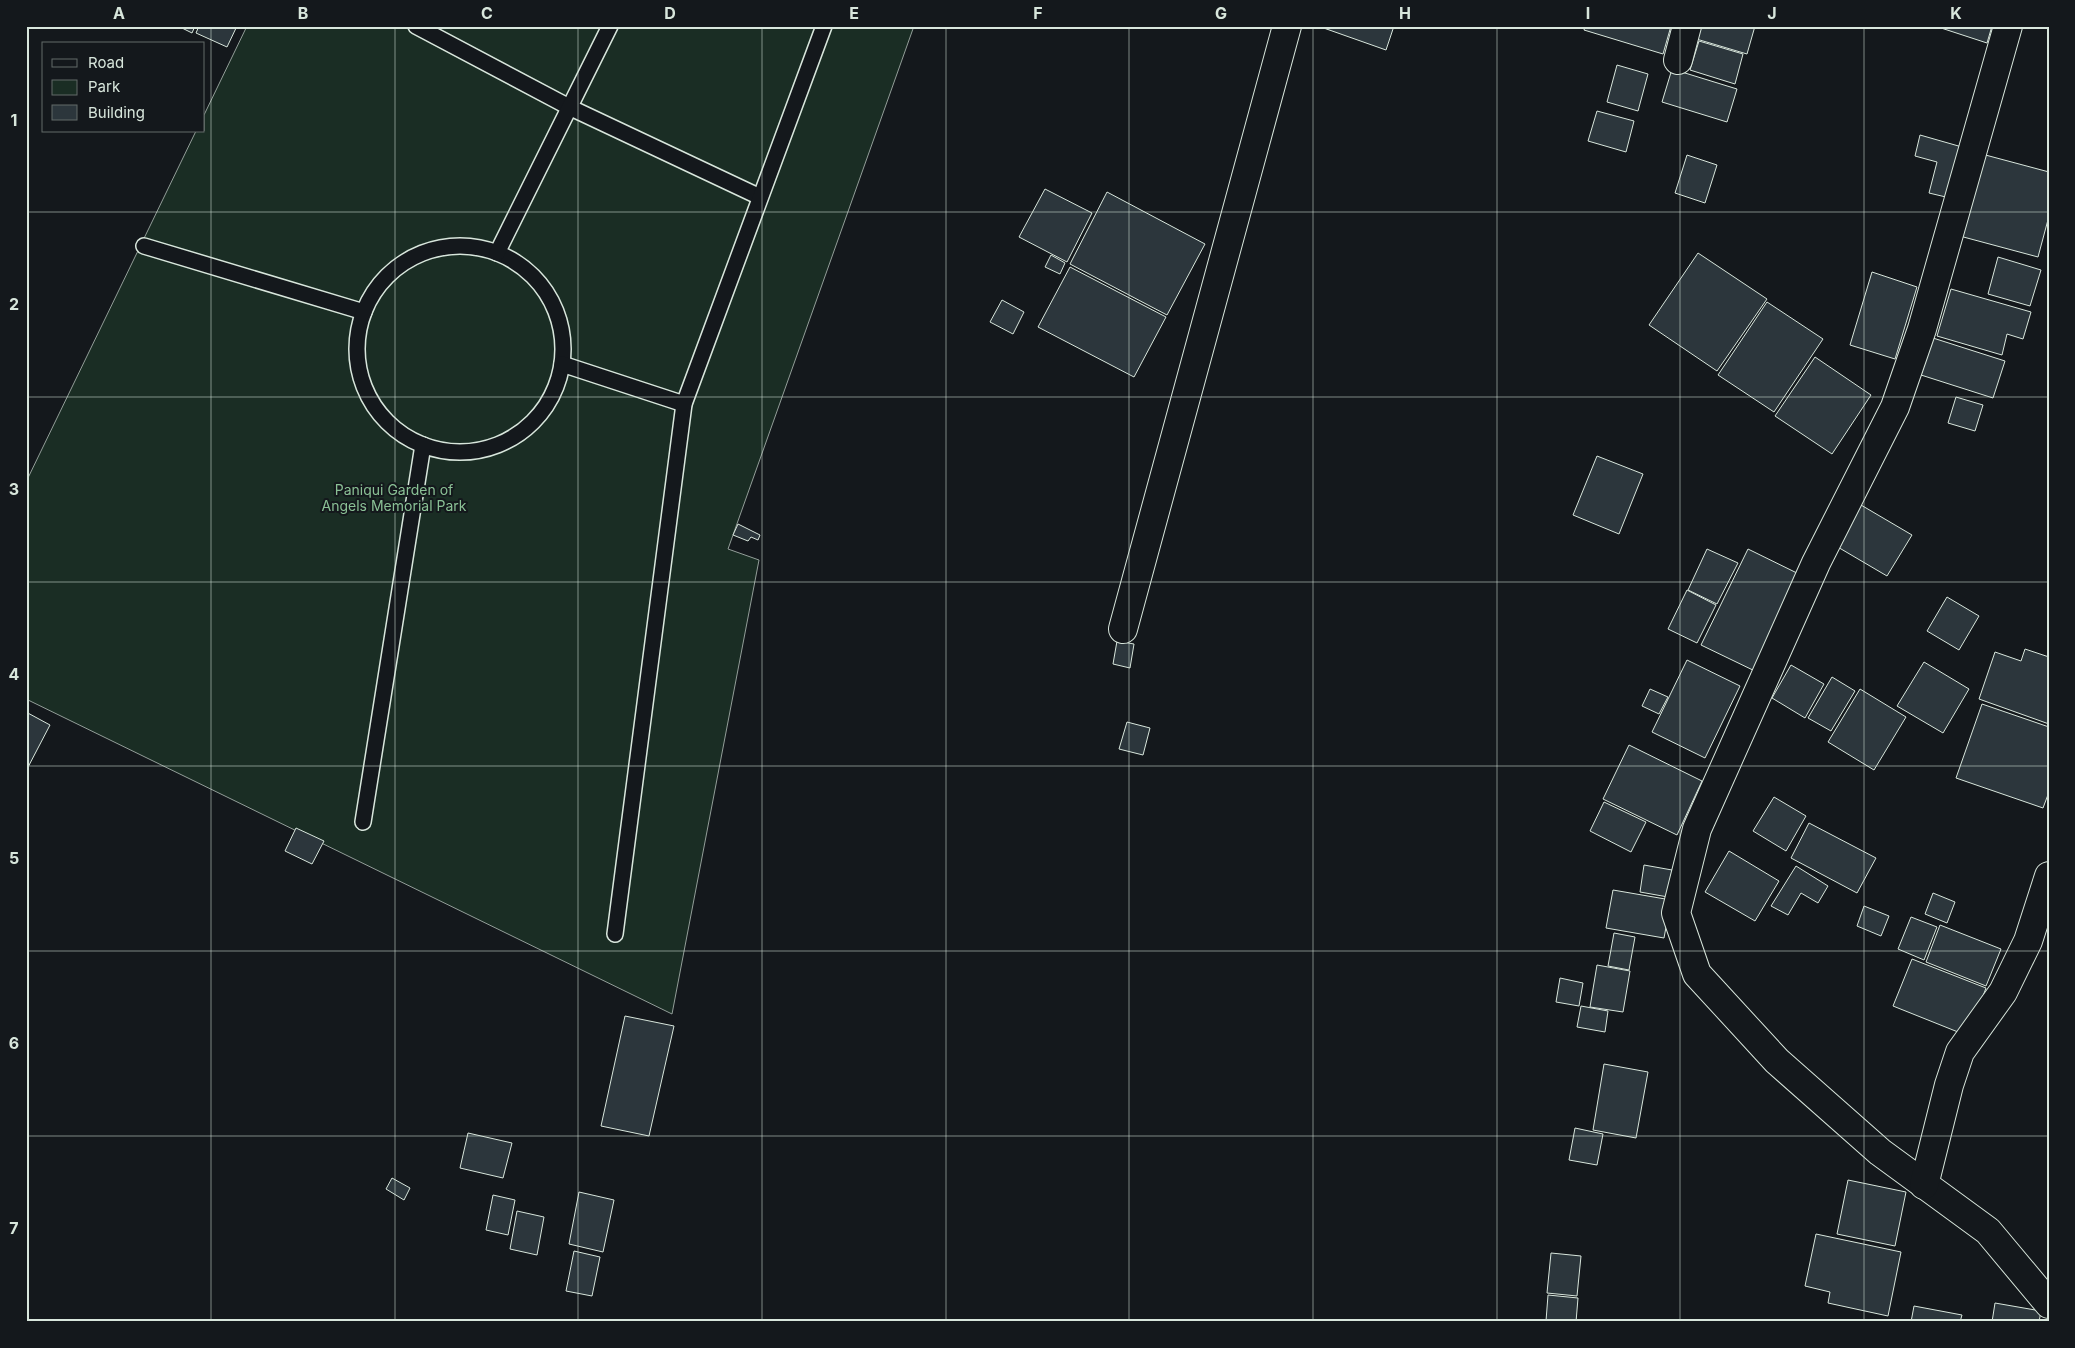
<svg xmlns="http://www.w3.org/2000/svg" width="2075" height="1348" font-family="Inter,sans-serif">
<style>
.green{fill:#1a2d24;stroke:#939e99}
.building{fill:#2c363c;stroke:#d8e6dc}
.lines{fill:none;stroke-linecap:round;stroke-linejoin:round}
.service-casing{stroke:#d8e6dc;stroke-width:18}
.minor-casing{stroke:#d8e6dc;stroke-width:30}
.service{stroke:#14181c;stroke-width:15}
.minor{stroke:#14181c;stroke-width:28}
.grid{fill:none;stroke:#d8e6dc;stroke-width:1;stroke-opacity:0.55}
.labels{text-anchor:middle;stroke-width:4;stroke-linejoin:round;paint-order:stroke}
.park-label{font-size:14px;fill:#8ac095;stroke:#14181c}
.neatline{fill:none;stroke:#d8e6dc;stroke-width:2}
.grid-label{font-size:16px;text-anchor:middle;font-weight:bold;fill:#d8e6dc}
</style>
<rect width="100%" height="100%" fill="#14181c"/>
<!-- green -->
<polygon class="green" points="247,26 914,26 728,549 759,560 672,1014 26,699 26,482 196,131 204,131 204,115"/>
<!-- building -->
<g class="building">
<polygon points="178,26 195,26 192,33"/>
<polygon points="199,26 237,26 227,47 196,33"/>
<polygon points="1318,26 1394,26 1386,50"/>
<polygon points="1585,26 1671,26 1663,54 1584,30"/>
<polygon points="1697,26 1755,26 1747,54 1693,38"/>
<polygon points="1935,26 1992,26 1987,43"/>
<polygon points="1699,41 1743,54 1735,84 1690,70"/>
<polygon points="1617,65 1648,74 1638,111 1607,102"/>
<polygon points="1672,69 1737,89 1727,122 1662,102"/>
<polygon points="1597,111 1634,121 1626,152 1588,141"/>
<polygon points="1920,135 1962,147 1950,198 1929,193 1937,162 1915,156"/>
<polygon points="1978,153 2049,172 2049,216 2038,257 1956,235"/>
<polygon points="1687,155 1717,165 1705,203 1675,193"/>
<polygon points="1045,189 1092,213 1067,262 1019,237"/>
<polygon points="1107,192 1205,244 1167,315 1070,264"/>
<polygon points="1698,253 1767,299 1717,371 1649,325"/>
<polygon points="1051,255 1065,263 1060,274 1045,267"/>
<polygon points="1998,257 2041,270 2030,306 1988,294"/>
<polygon points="1070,267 1166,317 1134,377 1038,327"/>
<polygon points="1872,272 1917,287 1895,359 1850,345"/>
<polygon points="1951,289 2031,312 2023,339 2007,334 2002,355 1937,336"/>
<polygon points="1002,300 1024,312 1013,334 990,322"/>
<polygon points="1767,302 1823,339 1774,412 1718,375"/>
<polygon points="1933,338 2005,361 1993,398 1921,375"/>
<polygon points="1815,357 1871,395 1832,454 1775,416"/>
<polygon points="1956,397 1983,405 1975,431 1948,423"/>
<polygon points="1597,456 1643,474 1619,534 1573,515"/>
<polygon points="1861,505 1912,535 1887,576 1836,546"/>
<polygon points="738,524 760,535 758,540 751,537 748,541 733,535"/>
<polygon points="1707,549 1738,563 1717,604 1688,590"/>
<polygon points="1748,549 1805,577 1759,673 1701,645"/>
<polygon points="1687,590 1716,605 1697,643 1668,629"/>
<polygon points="1947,597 1979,616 1959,650 1927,631"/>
<polygon points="1117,641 1134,644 1130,668 1113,664"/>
<polygon points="2025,649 2049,657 2049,724 1979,699 1995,652 2021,661"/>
<polygon points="1687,660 1740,686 1705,758 1652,732"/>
<polygon points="1924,662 1969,689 1943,733 1897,706"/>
<polygon points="1791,665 1824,684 1805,718 1772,698"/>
<polygon points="1832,677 1855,691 1831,731 1808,718"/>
<polygon points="1650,689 1668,697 1659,714 1642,706"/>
<polygon points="1860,689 1906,717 1874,770 1828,742"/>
<polygon points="1982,704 2049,727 2049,792 2043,808 1956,778"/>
<polygon points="26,712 50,725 26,771"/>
<polygon points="1127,722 1150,728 1143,755 1119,749"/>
<polygon points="1629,745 1702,781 1677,835 1603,799"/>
<polygon points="1774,797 1806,816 1786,851 1753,831"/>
<polygon points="1604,802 1646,822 1631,852 1590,831"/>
<polygon points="1809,823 1876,858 1857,893 1791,858"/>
<polygon points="296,828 324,841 312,864 285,851"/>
<polygon points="1729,851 1779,881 1755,921 1705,892"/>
<polygon points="1644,865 1672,870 1668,897 1640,892"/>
<polygon points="1796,866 1828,886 1818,903 1801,893 1788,915 1771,906"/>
<polygon points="1613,890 1671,900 1664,938 1606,928"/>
<polygon points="1933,893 1955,902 1947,923 1925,914"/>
<polygon points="1864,906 1889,916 1881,936 1857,926"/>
<polygon points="1911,917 1937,927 1924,960 1898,949"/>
<polygon points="1940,925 2001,949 1986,986 1926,962"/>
<polygon points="1614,933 1635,937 1629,970 1608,966"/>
<polygon points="1912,959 1986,988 1968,1036 1893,1006"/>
<polygon points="1597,965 1630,971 1623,1012 1590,1007"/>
<polygon points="1560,978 1583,983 1579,1006 1556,1002"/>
<polygon points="1581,1006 1608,1011 1605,1032 1577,1027"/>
<polygon points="625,1016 674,1026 649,1136 601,1126"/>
<polygon points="1604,1064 1648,1072 1636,1138 1593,1130"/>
<polygon points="1575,1128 1603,1134 1597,1165 1569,1160"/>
<polygon points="468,1133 512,1143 503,1178 460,1168"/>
<polygon points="392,1178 410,1188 404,1200 386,1189"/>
<polygon points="1848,1180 1906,1192 1895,1246 1837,1234"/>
<polygon points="579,1192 614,1200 603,1252 569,1244"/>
<polygon points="493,1195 515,1200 508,1235 486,1230"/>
<polygon points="517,1211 544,1217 537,1255 510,1249"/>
<polygon points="1816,1234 1901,1252 1888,1316 1828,1303 1830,1292 1805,1286"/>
<polygon points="574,1251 600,1257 592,1296 566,1291"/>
<polygon points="1551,1253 1581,1256 1577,1296 1547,1293"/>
<polygon points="1548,1295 1578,1298 1576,1322 1546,1321"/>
<polygon points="1995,1303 2041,1311 2039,1322 1992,1322"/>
<polygon points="1914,1306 1962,1315 1960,1322 1911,1322"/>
</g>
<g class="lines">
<defs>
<g id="service">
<polyline points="416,26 569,107 760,197"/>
<polyline points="144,246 364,312"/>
<circle cx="460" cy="349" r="103"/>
<polyline points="497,253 610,26"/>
<polyline points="562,364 684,404"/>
<polyline points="363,822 423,445"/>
<polyline points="615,934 684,404 824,26"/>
</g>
<g id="minor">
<polyline points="2008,26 1922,329 1895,407 1816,563 1697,829 1676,913 1697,974 1777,1061 1880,1152 1988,1231 2049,1304"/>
<polyline points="1678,60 1687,26"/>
<polyline points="1123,629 1287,26"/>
<polyline points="1924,1185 1949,1085 1960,1052 2003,992 2028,941 2049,876"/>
</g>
</defs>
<!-- service casing -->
<use href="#service" class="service-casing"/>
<!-- minor casing -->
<use href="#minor" class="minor-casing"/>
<!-- service -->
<use href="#service" class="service"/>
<!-- minor -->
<use href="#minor" class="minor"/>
</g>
<!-- grid -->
<path class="grid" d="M211,26V1322M395,26V1322M578,26V1322M762,26V1322M946,26V1322M1129,26V1322M1313,26V1322M1497,26V1322M1680,26V1322M1864,26V1322M26,212H2049M26,397H2049M26,582H2049M26,766H2049M26,951H2049M26,1136H2049"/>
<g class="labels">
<!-- park labels -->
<g class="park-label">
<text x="394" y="495">Paniqui Garden of<tspan x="394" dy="16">Angels Memorial Park</tspan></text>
</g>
</g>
<!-- border -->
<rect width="2075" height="1348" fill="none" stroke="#14181c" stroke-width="55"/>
<!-- legend -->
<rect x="42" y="42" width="162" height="90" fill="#14181c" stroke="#626a69"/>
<rect x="52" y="59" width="25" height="8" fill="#14181c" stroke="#626a69"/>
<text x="88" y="68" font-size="15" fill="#d8e6dc">Road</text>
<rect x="52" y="80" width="25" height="15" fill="#1a2d24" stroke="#626a69"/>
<text x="88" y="92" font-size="15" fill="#d8e6dc">Park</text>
<rect x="52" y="105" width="25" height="15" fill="#2c363c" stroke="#626a69"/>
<text x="88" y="118" font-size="15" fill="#d8e6dc">Building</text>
<rect x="28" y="28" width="2020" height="1292" class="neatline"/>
<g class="grid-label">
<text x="119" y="19">A</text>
<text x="303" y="19">B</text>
<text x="487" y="19">C</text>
<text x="670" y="19">D</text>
<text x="854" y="19">E</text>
<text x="1038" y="19">F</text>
<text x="1221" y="19">G</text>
<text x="1405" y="19">H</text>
<text x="1588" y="19">I</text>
<text x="1772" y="19">J</text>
<text x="1956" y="19">K</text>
<text x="14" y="126">1</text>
<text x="14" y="310">2</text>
<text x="14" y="495">3</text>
<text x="14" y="680">4</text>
<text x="14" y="864">5</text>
<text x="14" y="1049">6</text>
<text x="14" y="1234">7</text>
</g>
</svg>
